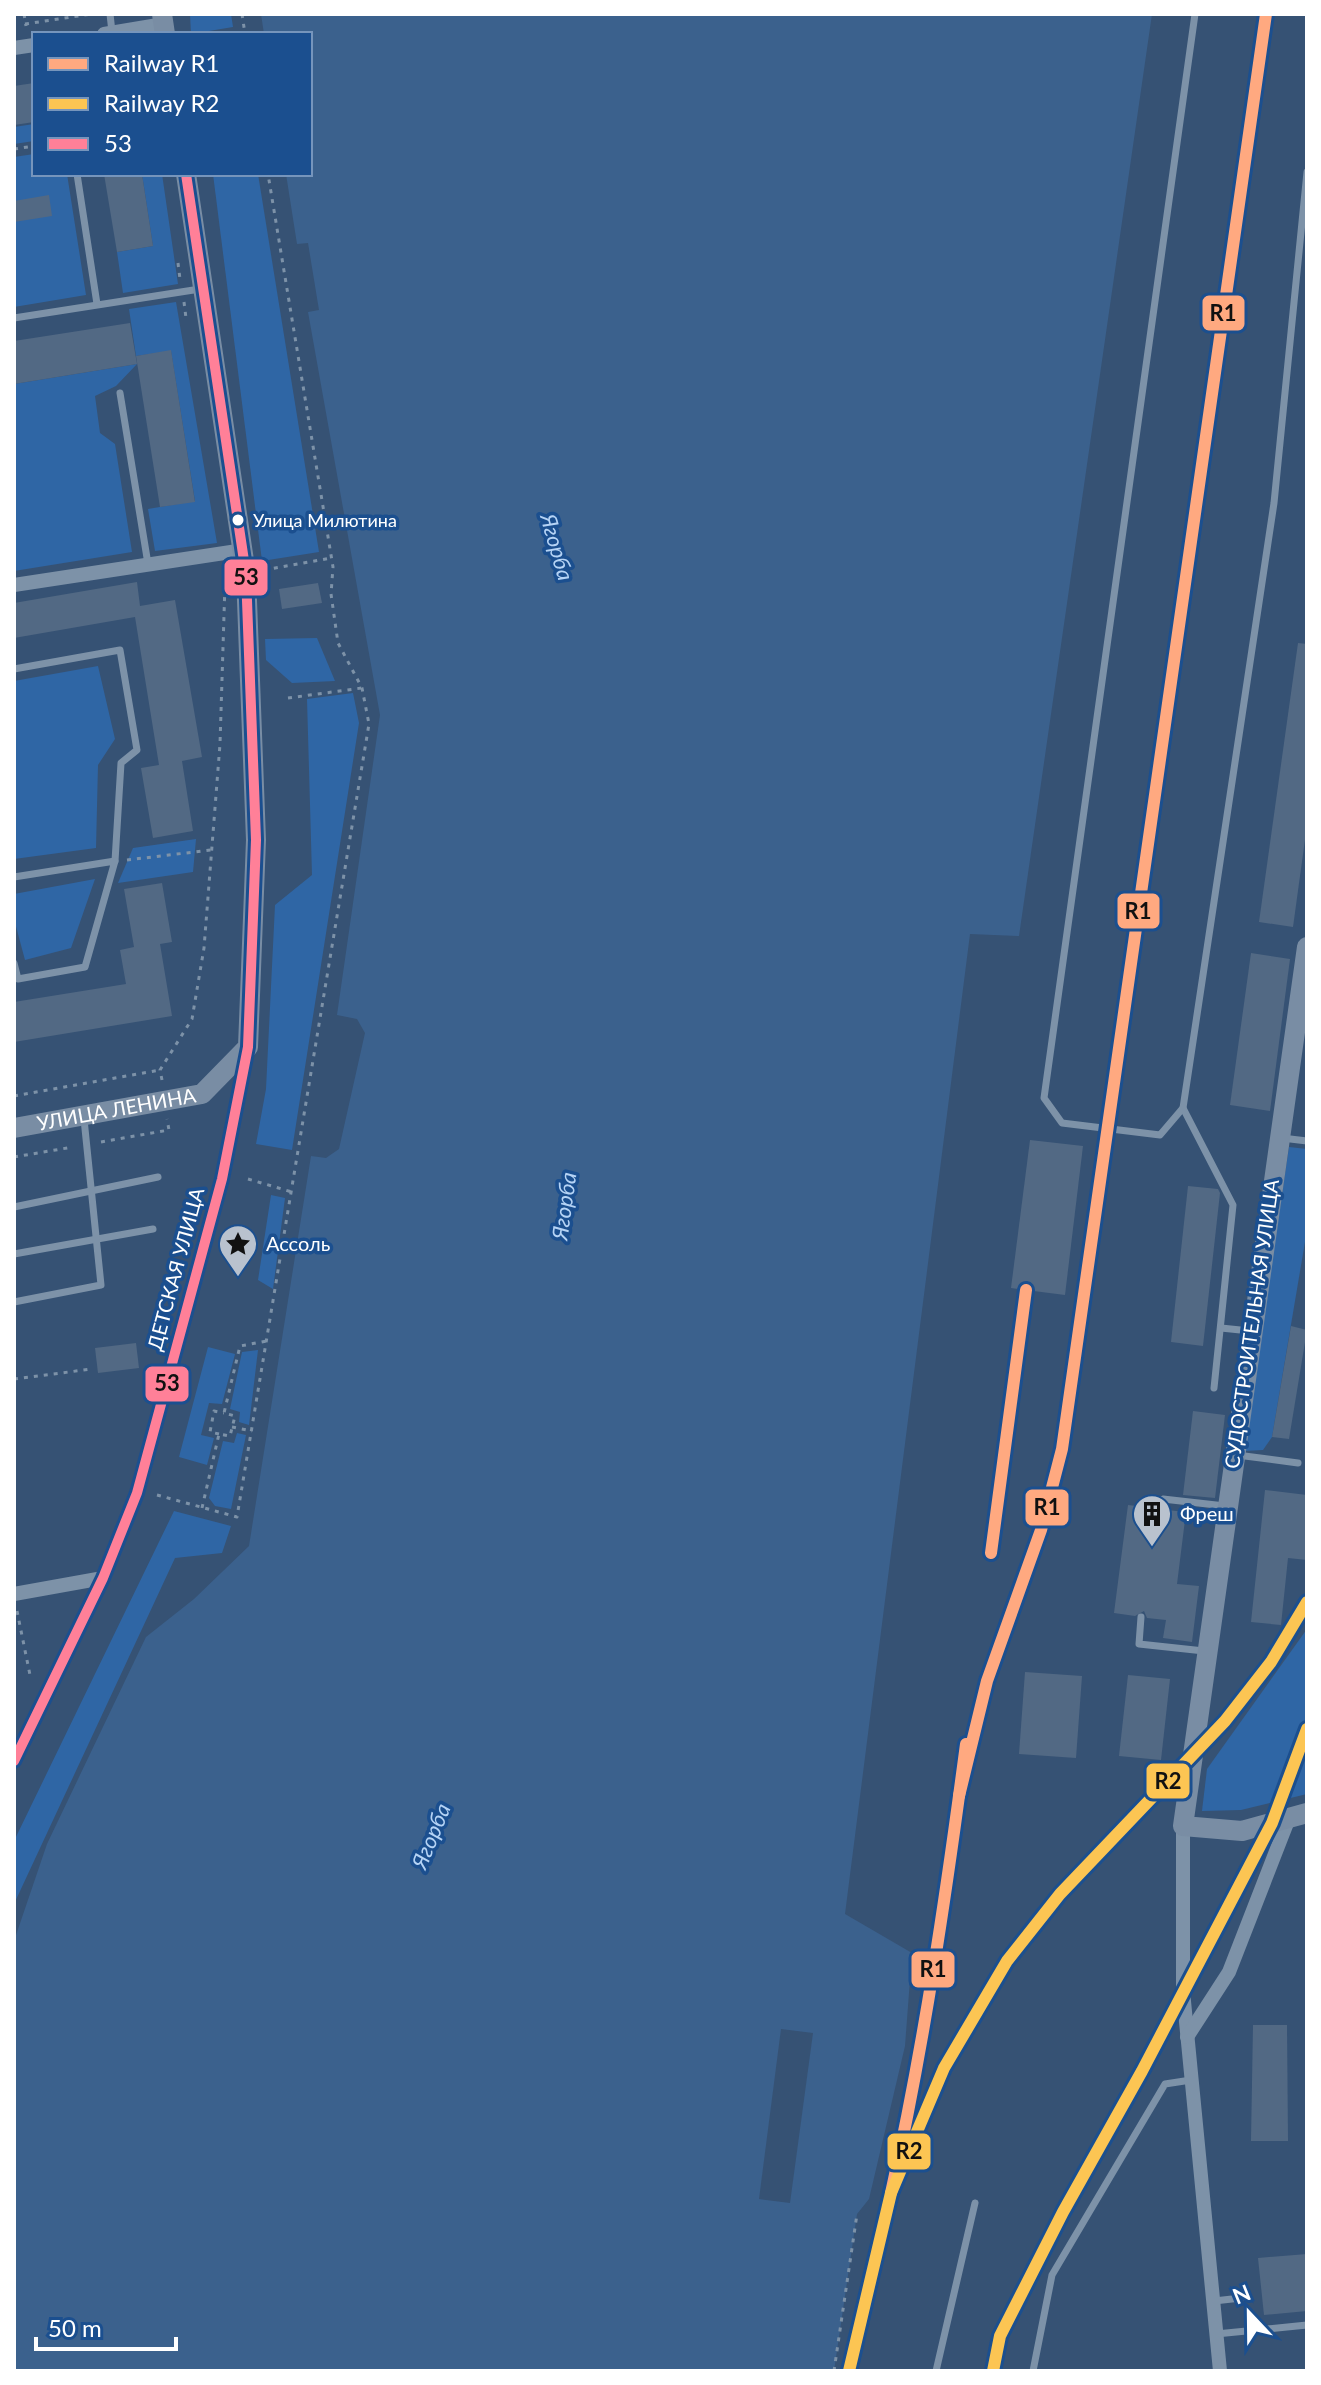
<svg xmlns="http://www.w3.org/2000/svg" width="1321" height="2385" font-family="Lato,sans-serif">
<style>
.green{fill:#2f66a5}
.water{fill:#3b618d}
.pier{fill:#365274}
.building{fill:#526984}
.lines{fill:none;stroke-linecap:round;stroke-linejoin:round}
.path{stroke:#7d92a8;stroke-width:3;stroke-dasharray:4 6;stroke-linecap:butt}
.service{stroke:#7d92a8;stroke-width:7}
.minor{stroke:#7d92a8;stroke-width:14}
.secondary{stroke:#798da4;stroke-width:20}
.bus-1-casing{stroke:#1b4f8f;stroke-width:16}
.bus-1{stroke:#ff8098;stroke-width:10}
.rail-1-casing{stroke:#1b4f8f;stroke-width:18}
.rail-2-casing{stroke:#1b4f8f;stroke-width:18}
.rail-1{stroke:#ffa980;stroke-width:12}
.rail-2{stroke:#fcc553;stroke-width:12}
.bus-dot{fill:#fff;stroke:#1b4f8f;stroke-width:3}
.labels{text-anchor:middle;stroke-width:7;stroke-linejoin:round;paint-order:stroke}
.bus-label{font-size:18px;fill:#fff;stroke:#1b4f8f;text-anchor:start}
.street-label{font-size:20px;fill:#fff;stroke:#1b4f8f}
.poi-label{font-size:20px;fill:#fff;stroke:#1b4f8f;text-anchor:start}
.water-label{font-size:22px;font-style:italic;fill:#b5d3f5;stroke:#1b4f8f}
.line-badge{stroke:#1b4f8f;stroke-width:3}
.pale-badge-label{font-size:22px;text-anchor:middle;font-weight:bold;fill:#111}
</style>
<rect width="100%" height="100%" fill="#365274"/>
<!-- green -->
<g class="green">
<polygon points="190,14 231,14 233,27 191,34"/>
<polygon points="34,124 34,141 14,144 14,127"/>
<polygon points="34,154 34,174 67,174 86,295 14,307 14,157"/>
<polygon points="142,174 162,174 178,284 123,293 117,252 153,246"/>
<polygon points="213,174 258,174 319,552 262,561"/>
<polygon points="176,302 217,543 155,551 148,509 195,501 171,351 136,356 129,309"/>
<polygon points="137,364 116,386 95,396 100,433 115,444 132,552 14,571 14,384"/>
<polygon points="317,638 335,681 292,683 266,660 265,639"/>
<polygon points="98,666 115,739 98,765 96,848 14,859 14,681"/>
<polygon points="353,693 359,723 292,1150 256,1144 266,1089 275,905 312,875 307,699"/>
<polygon points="196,839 193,872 118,883 133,848"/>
<polygon points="95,879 71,948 25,960 14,919 14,894"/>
<polygon points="1289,1147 1307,1149 1307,1230 1272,1437 1263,1450 1244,1451"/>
<polygon points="271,1195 285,1198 273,1289 258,1280"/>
<polygon points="208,1347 235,1354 222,1404 209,1403 201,1435 214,1438 207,1465 179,1457"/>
<polygon points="258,1350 249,1425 239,1422 240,1412 230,1409 242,1352"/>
<polygon points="237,1433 246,1435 231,1509 215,1506 209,1498 223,1441 234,1443"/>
<polygon points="174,1511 231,1526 222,1553 175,1558 14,1904 14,1841"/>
<polygon points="1307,1629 1307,1794 1241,1810 1202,1811 1207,1769"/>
</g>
<!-- water -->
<polygon class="water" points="261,14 1152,14 1019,936 970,934 845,1914 912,1953 905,2046 869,2199 857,2214 834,2371 14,2371 14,1941 47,1844 146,1637 194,1599 249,1546 311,1156 326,1158 339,1149 365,1033 357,1019 337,1015 380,715 308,312 319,310 308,243 297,244 286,174 310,174 310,34 264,34"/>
<!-- pier -->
<polygon class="pier" points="781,2029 813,2033 790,2203 759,2199"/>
<!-- building -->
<g class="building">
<polygon points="34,83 34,122 14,125 14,86"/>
<polygon points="104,174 142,174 153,246 117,252"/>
<polygon points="49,195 52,216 14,222 14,201"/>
<polygon points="130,323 137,364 14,384 14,341"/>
<polygon points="171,350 195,502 160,507 136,356"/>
<polygon points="137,582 140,606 175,600 202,757 182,761 193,831 153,838 141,768 159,765 135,617 14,638 14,603"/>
<polygon points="318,583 322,603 282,609 279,589"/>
<polygon points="1298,643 1307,644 1307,825 1293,927 1259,922"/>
<polygon points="162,883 172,942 160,944 172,1016 14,1042 14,1002 126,984 120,950 134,947 124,889"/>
<polygon points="1251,953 1290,959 1270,1111 1230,1105"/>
<polygon points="1030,1140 1083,1146 1065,1295 1011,1288"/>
<polygon points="1188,1186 1218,1189 1220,1193 1203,1346 1171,1342"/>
<polygon points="1291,1326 1307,1330 1289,1439 1272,1437"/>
<polygon points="136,1343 139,1368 98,1373 95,1348"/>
<polygon points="1193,1411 1225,1415 1215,1498 1183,1495"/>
<polygon points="1265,1490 1307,1495 1307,1560 1288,1558 1281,1625 1251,1622"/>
<polygon points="1128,1505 1154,1508 1159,1515 1167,1510 1186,1512 1177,1584 1199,1586 1192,1642 1163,1638 1166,1620 1147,1618 1144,1611 1135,1616 1114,1613"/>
<polygon points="1025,1672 1082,1676 1076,1758 1019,1754"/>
<polygon points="1128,1675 1170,1679 1161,1760 1119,1756"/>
<polygon points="1253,2025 1287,2025 1288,2141 1251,2141"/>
<polygon points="1307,2254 1307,2311 1264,2315 1258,2258"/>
</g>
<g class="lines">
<!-- path -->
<g class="path">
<polyline points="24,14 26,26"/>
<polyline points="242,14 245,34"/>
<polyline points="25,24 91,14"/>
<polyline points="14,149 34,146"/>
<polyline points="178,263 180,279"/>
<polyline points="184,302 186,318"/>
<polyline points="264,570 331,558"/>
<polyline points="288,698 362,688"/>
<polyline points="127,860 211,850"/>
<polyline points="162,1080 160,1070 192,1019 204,948 220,744 225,583"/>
<polyline points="14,1096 160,1070"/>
<polyline points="101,1142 169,1130 167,1119"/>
<polyline points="14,1157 73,1147"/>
<polyline points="248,1179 292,1192"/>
<polyline points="14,1379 92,1369"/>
<polyline points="232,1427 252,1431"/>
<polyline points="219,1434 210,1432 214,1411 224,1413"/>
<polyline points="157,1495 237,1517 369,724 362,688 338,643 331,594 333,567 268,174"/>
<polyline points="202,1508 219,1434 230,1436 235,1416 224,1413 240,1346 267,1341"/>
<polyline points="17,1611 30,1675"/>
<polyline points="834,2371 857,2214"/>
</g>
<!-- service -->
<g class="service">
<polyline points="110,14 112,32"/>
<polyline points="1195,14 1044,1098 1062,1123 1160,1135 1183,1108 1274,503 1307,172"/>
<polyline points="77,174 97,304"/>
<polyline points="14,318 200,289"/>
<polyline points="120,393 148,564"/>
<polyline points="14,669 120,650 137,750 121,763 115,861"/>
<polyline points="14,877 115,861 85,967 18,979 14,963"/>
<polyline points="1183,1108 1233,1205 1214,1388"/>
<polyline points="1282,1138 1307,1141"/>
<polyline points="14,1207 158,1177"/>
<polyline points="14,1254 153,1229"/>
<polyline points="14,1302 101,1285 84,1119"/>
<polyline points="1221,1328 1250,1331"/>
<polyline points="1237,1455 1298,1463"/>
<polyline points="1160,1509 1163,1499 1225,1506"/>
<polyline points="1141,1617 1139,1644 1204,1651"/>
<polyline points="1214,2301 1241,2298"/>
<polyline points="1216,2334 1307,2325"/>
<polyline points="936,2371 975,2203"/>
<polyline points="1033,2371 1052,2275 1165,2084 1191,2080"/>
</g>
<!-- minor -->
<g class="minor">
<polyline points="104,34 164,24"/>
<polyline points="14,48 34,45"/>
<polyline points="14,585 244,550"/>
<polyline points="14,1594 103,1578"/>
<polyline points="14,1761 103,1578 137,1493 222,1179 248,1047"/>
<polyline points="1183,1826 1183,1991 1220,2371"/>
<polyline points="1187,2037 1229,1972 1289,1818"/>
</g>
<!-- secondary -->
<g class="secondary">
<polyline points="162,14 165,34"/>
<polyline points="1307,947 1183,1826 1242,1831 1307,1813"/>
<path id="s1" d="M14,1128L202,1094L248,1047L256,840L246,574L186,174"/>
</g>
<defs>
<polyline id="bus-1" points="14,1761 103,1578 137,1493 222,1179 248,1047 256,840 246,574 186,174"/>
</defs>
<!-- bus-1 casing -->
<use href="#bus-1" class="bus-1-casing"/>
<!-- bus-1 -->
<use href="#bus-1" class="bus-1"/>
<defs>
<g id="rail-1">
<polyline points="991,1553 1026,1290"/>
<polyline points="959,1796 987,1681 1041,1530 1062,1449 1266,14"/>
<path d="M891,2193C924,2045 946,1895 966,1744"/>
</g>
<g id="rail-2">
<polyline points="849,2371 891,2193 944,2068 1007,1961 1060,1894 1225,1721 1271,1662 1307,1602"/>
<polyline points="993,2371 1000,2336 1063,2212 1142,2071 1272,1823 1307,1729"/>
</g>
</defs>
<!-- rail-1 casing -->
<use href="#rail-1" class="rail-1-casing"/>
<!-- rail-2 casing -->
<use href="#rail-2" class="rail-2-casing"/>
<!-- rail-1 -->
<use href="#rail-1" class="rail-1"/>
<!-- rail-2 -->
<use href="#rail-2" class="rail-2"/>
</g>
<!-- icons -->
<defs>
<symbol id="sight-pin" viewBox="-11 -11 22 30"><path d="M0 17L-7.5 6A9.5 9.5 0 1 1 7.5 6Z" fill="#b9c2ce" stroke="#1b4f8f"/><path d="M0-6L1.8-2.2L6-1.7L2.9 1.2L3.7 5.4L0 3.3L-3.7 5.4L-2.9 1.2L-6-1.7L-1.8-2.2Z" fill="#111"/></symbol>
<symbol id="building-pin" viewBox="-11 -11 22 30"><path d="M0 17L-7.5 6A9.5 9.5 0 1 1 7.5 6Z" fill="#b9c2ce" stroke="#1b4f8f"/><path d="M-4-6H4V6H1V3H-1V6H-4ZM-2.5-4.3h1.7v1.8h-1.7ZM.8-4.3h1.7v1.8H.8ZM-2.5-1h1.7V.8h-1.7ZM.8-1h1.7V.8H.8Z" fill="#111"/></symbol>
</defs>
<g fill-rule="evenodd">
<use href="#sight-pin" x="216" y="1222" width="44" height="60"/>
<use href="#building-pin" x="1130" y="1492" width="44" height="60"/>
</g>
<!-- markers -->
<circle class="bus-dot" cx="238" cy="520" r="7"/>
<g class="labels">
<!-- bus labels -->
<g class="bus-label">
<text x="253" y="527">Улица Милютина</text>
</g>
<!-- street labels -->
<g class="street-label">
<text dy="7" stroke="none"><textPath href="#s1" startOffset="104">УЛИЦА ЛЕНИНА</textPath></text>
<text transform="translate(176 1269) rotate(-75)" y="7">ДЕТСКАЯ УЛИЦА</text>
<text transform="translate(1252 1324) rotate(-82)" y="7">СУДОСТРОИТЕЛЬНАЯ УЛИЦА</text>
</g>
<!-- poi labels -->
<g class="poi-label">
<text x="266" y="1251">Ассоль</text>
<text x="1180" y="1521">Фреш</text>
</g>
<!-- water labels -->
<g class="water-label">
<text transform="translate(557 547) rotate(74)" y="8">Ягорба</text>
<text transform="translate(564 1206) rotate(-82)" y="8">Ягорба</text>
<text transform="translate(431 1836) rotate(-68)" y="8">Ягорба</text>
</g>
</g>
<g class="line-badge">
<rect x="1201" y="294" width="45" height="38" rx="8" fill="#ffa980"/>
<rect x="223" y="558" width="46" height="39" rx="8" fill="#ff8098"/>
<rect x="1116" y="892" width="45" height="38" rx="8" fill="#ffa980"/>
<rect x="144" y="1365" width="46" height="38" rx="8" fill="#ff8098"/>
<rect x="1024" y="1488" width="46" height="39" rx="8" fill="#ffa980"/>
<rect x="1145" y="1762" width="46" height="38" rx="8" fill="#fcc553"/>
<rect x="910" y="1950" width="46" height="39" rx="8" fill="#ffa980"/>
<rect x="886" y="2132" width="46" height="39" rx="8" fill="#fcc553"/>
</g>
<g class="pale-badge-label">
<text x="1223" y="321">R1</text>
<text x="246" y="585">53</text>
<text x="1138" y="919">R1</text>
<text x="167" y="1391">53</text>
<text x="1047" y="1515">R1</text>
<text x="1168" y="1789">R2</text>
<text x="933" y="1977">R1</text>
<text x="909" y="2159">R2</text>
</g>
<!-- border -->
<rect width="1321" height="2385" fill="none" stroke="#ffffff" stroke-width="32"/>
<!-- legend -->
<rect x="32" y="32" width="280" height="144" fill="#1b4f8f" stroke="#7695bc" stroke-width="2"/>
<rect x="48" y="58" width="40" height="12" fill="#ffa980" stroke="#7695bc" stroke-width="2"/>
<text x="104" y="72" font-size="24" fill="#ffffff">Railway R1</text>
<rect x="48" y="98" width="40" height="12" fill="#fcc553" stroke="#7695bc" stroke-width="2"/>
<text x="104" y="112" font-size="24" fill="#ffffff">Railway R2</text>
<rect x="48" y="138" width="40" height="12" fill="#ff8098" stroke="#7695bc" stroke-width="2"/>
<text x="104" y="152" font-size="24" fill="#ffffff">53</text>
<!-- north arrow -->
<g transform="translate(1249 2313) rotate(338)" stroke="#1b4f8f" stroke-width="6" paint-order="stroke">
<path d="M0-6L14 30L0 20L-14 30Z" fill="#ffffff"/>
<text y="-12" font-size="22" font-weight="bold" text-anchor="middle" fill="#ffffff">N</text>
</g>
<!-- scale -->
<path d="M36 2337v12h140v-12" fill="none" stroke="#ffffff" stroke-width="4"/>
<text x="48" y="2337" font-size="24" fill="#ffffff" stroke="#1b4f8f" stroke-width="6" paint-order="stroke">50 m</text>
</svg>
